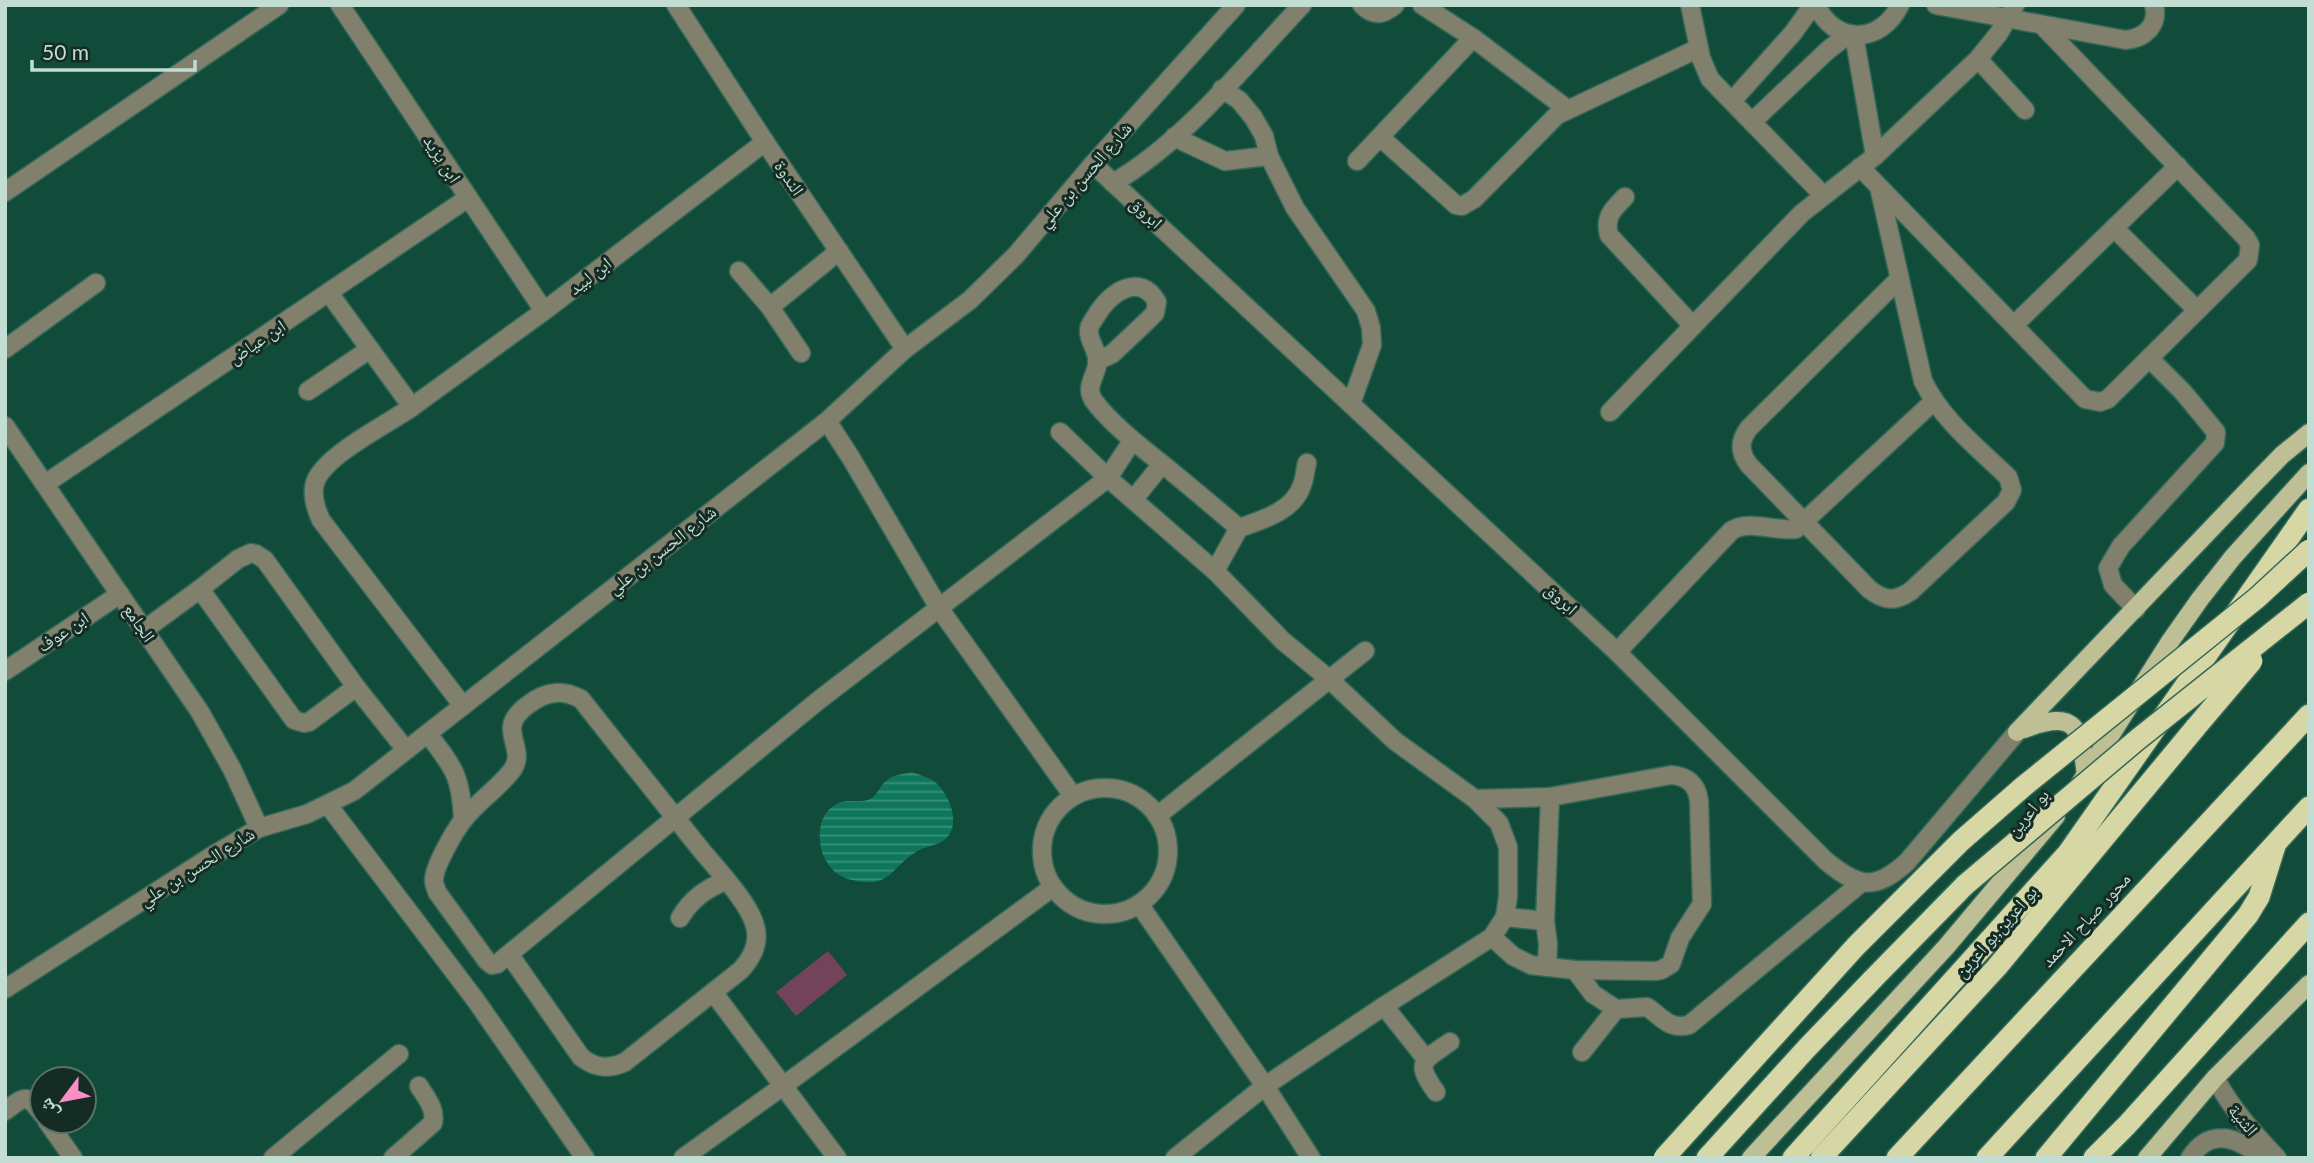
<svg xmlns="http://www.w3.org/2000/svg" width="2314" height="1163" font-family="Lato,'Noto Naskh Arabic',sans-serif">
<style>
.grass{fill:#73435b}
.water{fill:url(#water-rules)}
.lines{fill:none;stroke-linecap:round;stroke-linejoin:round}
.minor-casing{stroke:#346858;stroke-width:21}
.major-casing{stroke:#346858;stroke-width:21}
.highway-casing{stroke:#346858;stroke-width:24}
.minor{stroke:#80806c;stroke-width:18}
.major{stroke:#bebf95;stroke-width:18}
.highway{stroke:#d6d7a5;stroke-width:21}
.highway-bridge-casing{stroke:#346858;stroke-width:24;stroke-linecap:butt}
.highway-bridge{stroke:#d6d7a5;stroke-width:21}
.labels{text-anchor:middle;stroke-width:6;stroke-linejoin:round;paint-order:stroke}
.street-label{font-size:18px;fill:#c2ddd2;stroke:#152c24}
</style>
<defs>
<pattern id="water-rules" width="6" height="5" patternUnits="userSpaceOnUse" patternTransform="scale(1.75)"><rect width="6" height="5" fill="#0e775b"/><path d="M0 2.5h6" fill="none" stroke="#3b9079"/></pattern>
</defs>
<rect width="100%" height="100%" fill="#114b3a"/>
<!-- grass -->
<polygon class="grass" points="828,951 847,975 796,1016 776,992"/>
<!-- water -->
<path class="water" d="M911,772C920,775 933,778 939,786C950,798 959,821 949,835C942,846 926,845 916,852C890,868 891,889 852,880C839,878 829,868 824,857C816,838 818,810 841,802C851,799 863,804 872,798C878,793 880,786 886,781C892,775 903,774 911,772Z"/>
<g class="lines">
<defs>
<g id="minor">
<polyline points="340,5 544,311"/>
<polyline points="676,5 765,142 905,349"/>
<path d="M1362,5C1374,17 1383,15 1395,5"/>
<polyline points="1422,5 1473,38 1567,109"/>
<polyline points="1690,5 1701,58 1710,79 1823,195"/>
<path d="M1816,5C1835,45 1880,45 1900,5"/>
<path d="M1936,5L2126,40C2145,38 2159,25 2154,5"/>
<polyline points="1854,35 1875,156"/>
<polyline points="1978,59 2025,110"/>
<polyline points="1222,89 1239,100 1253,117 1264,136 1269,156 1295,208 1366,311 1371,328 1372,345 1351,404"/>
<polyline points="1732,101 1793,33 1813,5"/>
<polyline points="1752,122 1828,50 1849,34"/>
<polyline points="1174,137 1225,161 1269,156"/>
<polyline points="1380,137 1456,205 1462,206 1474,199 1557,115 1699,48"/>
<polyline points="1357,161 1473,38"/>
<path d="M1093,164L1617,652L1826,861C1859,888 1875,891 1907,862L2017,732"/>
<polyline points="1860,167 2085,399 2100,402 2108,399 2248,260 2250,245 2246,238 2042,25"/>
<path d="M1113,183C1183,143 1246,64 1302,5"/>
<path d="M1879,187L1923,381C1942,420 1977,447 2008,477L2012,490L2006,502L1911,591C1895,602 1884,601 1869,589L1749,465C1739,452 1739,441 1749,428L1899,279"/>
<polyline points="5,192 279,5"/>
<path d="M1625,197C1613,209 1604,217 1609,235L1693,326"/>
<polyline points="2114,228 2197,310"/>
<polyline points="739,271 770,307"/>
<path d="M329,293L412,407C386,425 331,452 317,478C310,491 315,507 321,520L463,706"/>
<polyline points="2014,325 2178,166"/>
<polyline points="5,349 96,283"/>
<polyline points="801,353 770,307 839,251"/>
<path d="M1097,361L1112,354L1146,322L1155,313L1157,302C1140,271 1109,293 1096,316C1093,321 1089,325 1089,330C1088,342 1100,352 1097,366C1094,379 1085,388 1094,401C1110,423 1139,446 1161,463C1187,484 1213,506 1239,528"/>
<polyline points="308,391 370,349"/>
<polyline points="412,407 544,311 765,142"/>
<polyline points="1610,412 1802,213 1875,156 1978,59 1999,33 2015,5"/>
<polyline points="827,421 851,458 939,608 1073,796"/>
<polyline points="5,426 200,712 232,769 259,828"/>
<polyline points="1060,432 1108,478 1215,571 1283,641 1329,679 1395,741 1475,799 1499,823 1508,847 1508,896 1505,917 1492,937 1384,1006 1265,1086 1175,1158"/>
<polyline points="45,484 468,198"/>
<polyline points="1133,500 1162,464"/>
<polygon points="251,553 256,554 265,560 356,687 309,722 304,723 294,720 200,589 238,559"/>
<path d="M1215,571L1239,528C1262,520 1294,511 1302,485C1305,478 1305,470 1307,463"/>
<polyline points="2136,609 2113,585 2108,568 2121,546 2215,443 2216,432 2183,392 2149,358"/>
<polyline points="144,630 200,589"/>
<path d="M1617,652L1731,531C1749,519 1775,532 1796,529L1934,401"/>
<polyline points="5,671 120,594"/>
<polyline points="356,687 406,750"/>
<path d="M428,734C454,768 461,776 463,820"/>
<circle cx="1105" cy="851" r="63"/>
<path d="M1475,799L1550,797L1671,775C1687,776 1697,784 1699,801L1702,904L1680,938L1671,964L1661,970L1655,971L1575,970L1531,965L1513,956L1492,937"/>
<polyline points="328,805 477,1002 585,1158"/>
<polyline points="1157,816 1365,651"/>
<polyline points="1139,904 1265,1086 1311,1158"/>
<polyline points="1505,917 1545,921"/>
<path d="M680,918C691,899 706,888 726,881"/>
<path d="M509,954L581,1057C595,1068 608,1070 625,1062L741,970C752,958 760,943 755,926C750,904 717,869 702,851C662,801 621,750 581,699C573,695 564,692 555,693C540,694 512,712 512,728C512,743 522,755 513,769C499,788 478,801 464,819C455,830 433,868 434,881C434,885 436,888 437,892L487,961L492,965L497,964L509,954L819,700L1108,478L1132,441"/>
<polyline points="1547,967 1548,944 1545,921 1550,797"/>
<polyline points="1575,970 1593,994 1616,1009"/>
<polyline points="5,989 207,859 259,828 307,814 354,791 827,421 905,349 970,300 1016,255 1093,164 1236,5"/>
<polyline points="713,992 837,1158"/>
<polyline points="1384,1006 1426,1059"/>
<path d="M1582,1052L1616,1009L1647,1007C1662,1017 1669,1030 1689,1025L1861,883"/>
<path d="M2215,1078C2231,1108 2253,1133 2277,1158"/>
<path d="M1436,1092C1414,1061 1423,1061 1450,1042"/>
<path d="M5,1111C25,1096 27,1093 42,1114"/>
<polyline points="47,1121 73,1158"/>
<polyline points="273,1158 399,1054"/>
<path d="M393,1158L433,1123C436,1108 426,1098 419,1086"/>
<polyline points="683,1158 783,1086 1053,887"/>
<path d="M2190,1158C2211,1125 2239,1139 2264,1158"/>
</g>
<g id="major">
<path d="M2024,729C2077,709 2081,727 2086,777"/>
<polyline points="2017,732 2250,488 2282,455 2309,433"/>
<polyline points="2081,782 2169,643 2200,599 2233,557 2309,473"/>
<polyline points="1751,1158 1946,947 2056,816"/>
<polyline points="2147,1158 2215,1078 2309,984"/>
</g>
<g id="highway">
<polyline points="1707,1158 1806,1049 1873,979"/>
<polyline points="1793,1158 2068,853 2309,509"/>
<polyline points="1821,1158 1997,967 2196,727"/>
<polyline points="1897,1158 2309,715"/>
<polyline points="1987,1158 2309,807"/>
<polyline points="2046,1158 2248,915 2259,897 2275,846"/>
<polyline points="2094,1158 2127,1125 2309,923"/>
</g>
</defs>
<!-- minor casing -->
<use href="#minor" class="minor-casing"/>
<!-- major casing -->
<use href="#major" class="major-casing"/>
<!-- highway casing -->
<use href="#highway" class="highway-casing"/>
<!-- minor -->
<use href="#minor" class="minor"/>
<!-- major -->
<use href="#major" class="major"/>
<!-- highway -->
<use href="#highway" class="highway"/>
<defs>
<g id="highway-bridge">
<polyline points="2196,727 2252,661"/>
<polyline points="1873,979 1965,885 2138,739 2309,603"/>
<polyline points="1664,1158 1856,946 1961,841 2024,786 2257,598 2309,550"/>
</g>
</defs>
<!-- highway-bridge casing -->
<use href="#highway-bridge" class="highway-bridge-casing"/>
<!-- highway-bridge -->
<use href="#highway-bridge" class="highway-bridge"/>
</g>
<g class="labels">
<!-- street labels -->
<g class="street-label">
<text transform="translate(442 159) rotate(57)" y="6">ابن يزيد</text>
<text transform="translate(1085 175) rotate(-49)" y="6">شارع الحسن بن علي</text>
<text transform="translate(789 178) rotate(56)" y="6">الندوة</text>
<text transform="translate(1146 213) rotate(43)" y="6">ابروق</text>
<text transform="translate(590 276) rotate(-38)" y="6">ابن لبيد</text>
<text transform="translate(257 342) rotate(-34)" y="6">ابن عياض</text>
<text transform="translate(662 550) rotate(-38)" y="6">شارع الحسن بن علي</text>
<text transform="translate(1561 599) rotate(43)" y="6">ابروق</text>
<text transform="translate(139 623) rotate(56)" y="6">الجامع</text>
<text transform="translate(63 632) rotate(-34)" y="6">ابن عوف</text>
<text transform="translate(2028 813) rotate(-51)" y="6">بو اعرين</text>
<text transform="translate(197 867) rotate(-32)" y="6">شارع الحسن بن علي</text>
<text transform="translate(2086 920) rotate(-47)" y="6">محور صباح الاحمد</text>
<text transform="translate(1996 932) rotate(-49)" y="6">بو اعرين,بو اعرين</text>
<text transform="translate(2243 1120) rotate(50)" y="6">الثنية</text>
</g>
</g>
<!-- border -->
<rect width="2314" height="1163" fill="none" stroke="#c2ddd2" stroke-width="14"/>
<!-- north arrow -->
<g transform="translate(63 1100) rotate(238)"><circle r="33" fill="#152c24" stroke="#5a736a" stroke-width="2"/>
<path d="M0-5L12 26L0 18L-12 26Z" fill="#fa8fc6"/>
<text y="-10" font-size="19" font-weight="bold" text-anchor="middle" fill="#c2ddd2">ش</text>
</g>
<!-- scale -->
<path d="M32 60v10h163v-10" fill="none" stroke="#c2ddd2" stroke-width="3.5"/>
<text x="42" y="60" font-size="21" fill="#c2ddd2" stroke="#152c24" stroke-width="5" paint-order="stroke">50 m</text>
</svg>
